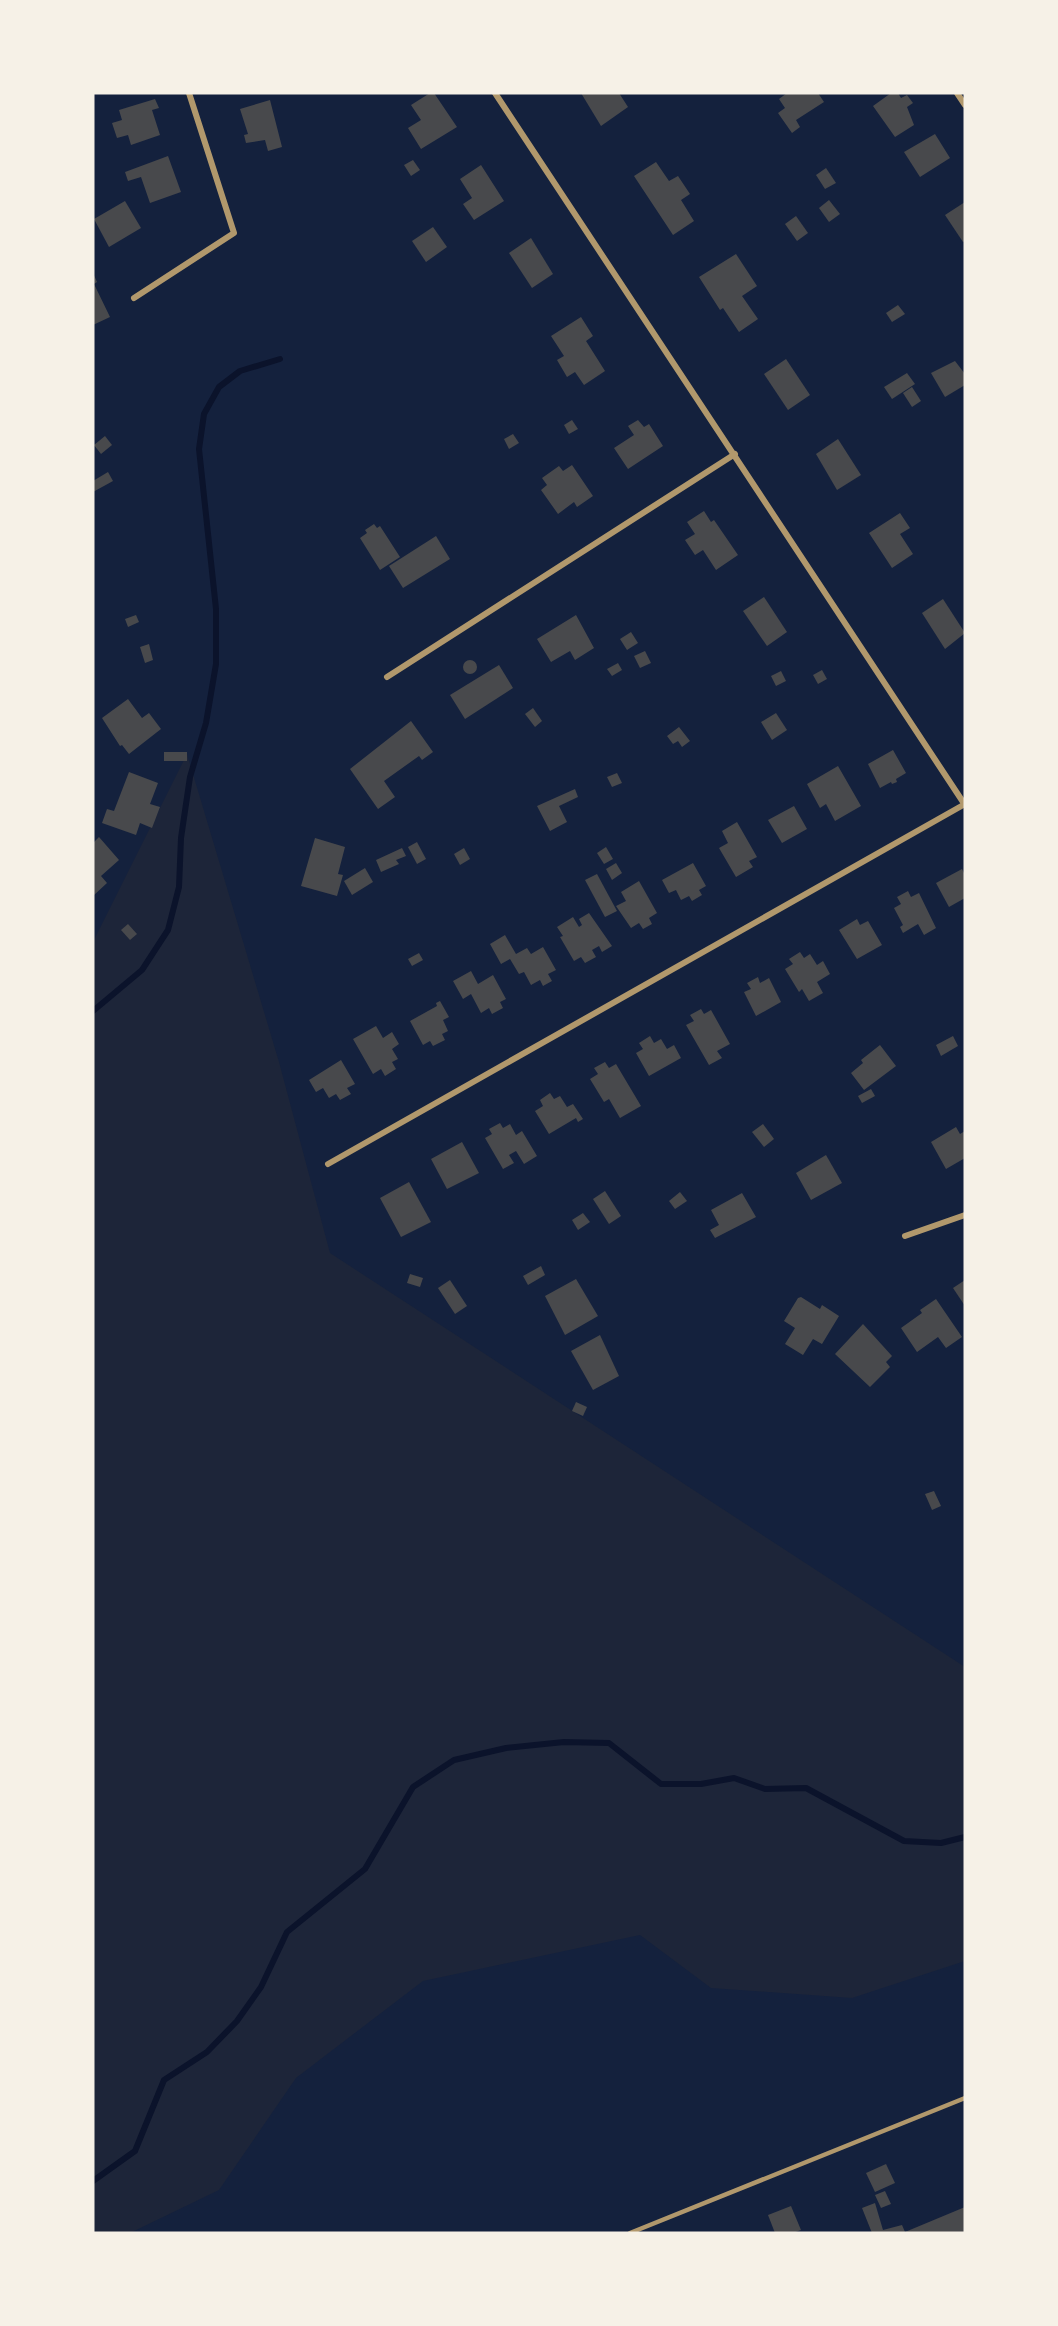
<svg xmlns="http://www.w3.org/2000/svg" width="1058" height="2326" font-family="Lato,sans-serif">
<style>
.green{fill:#1d2539}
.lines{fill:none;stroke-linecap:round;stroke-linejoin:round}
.stream{stroke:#0b132b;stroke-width:6}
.building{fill:#48494c}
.service{stroke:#b1986c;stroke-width:4.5}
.minor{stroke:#b1986c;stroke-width:6}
</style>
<rect width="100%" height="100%" fill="#14213d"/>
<!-- green -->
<polygon class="green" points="187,754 279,1062 330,1253 965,1667 965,1961 852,1998 711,1988 640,1935 423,1981 296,2078 219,2190 130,2233 93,2233 93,942"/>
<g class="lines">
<!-- stream -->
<g class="stream">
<polyline points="93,1011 142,970 168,930 179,887 181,838 190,777 206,723 216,664 216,609 199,449 204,414 219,387 240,371 280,359"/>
<polyline points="93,2181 135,2151 164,2080 207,2052 237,2021 261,1987 287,1932 365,1869 413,1787 454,1760 506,1748 564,1742 609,1743 661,1784 701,1784 734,1778 765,1789 806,1788 904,1841 941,1843 965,1837"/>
</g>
</g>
<!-- building -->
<g class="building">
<polygon points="430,93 434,93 457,127 421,149 408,128 421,120 411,105"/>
<polygon points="581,93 619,93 628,107 601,126"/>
<polygon points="787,93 818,93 824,102 796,120 800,127 792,133 778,113 785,108 779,99"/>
<polygon points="891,93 898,93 901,98 907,95 913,103 907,107 914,125 895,137 873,106"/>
<polygon points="155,99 159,108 152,110 160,135 131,145 128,135 117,138 112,123 122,120 119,110"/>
<polygon points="270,100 282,147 268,151 265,140 246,143 244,135 248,134 240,109"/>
<polygon points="935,134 950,158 920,177 904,152"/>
<polygon points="168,156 181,192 150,203 141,177 128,181 125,172"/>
<polygon points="413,160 420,170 411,176 404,165"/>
<polygon points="656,162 669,181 678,176 690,194 681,200 694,221 673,235 634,176"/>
<polygon points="481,165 504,201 474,220 463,204 472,198 460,179"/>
<polygon points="826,168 836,183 825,189 816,175"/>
<polygon points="829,200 840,214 829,222 819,208"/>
<polygon points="125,201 141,228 109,247 94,219"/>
<polygon points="965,202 965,241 963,242 945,215"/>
<polygon points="796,216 808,233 797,241 785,224"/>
<polygon points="433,227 447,247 426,262 412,241"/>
<polygon points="531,238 553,274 532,288 509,253"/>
<polygon points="736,254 757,286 742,296 758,319 739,332 723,308 720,310 699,277"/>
<polygon points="93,273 97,282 94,284 110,317 93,325"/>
<polygon points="898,305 905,314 892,322 886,313"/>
<polygon points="581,317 593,336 586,341 605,371 584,385 575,372 567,377 557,360 564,356 551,336"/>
<polygon points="786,359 810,395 788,410 764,374"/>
<polygon points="955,361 965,374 965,385 945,397 931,373"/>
<polygon points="907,373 915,384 892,399 884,387"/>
<polygon points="912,387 921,401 912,407 903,393"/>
<polygon points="572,420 578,429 569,434 564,425"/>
<polygon points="638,420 644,427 649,424 663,446 628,469 614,448 634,435 628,426"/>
<polygon points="513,434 519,443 509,449 504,439"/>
<polygon points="105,436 112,445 101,454 94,445"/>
<polygon points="838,439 861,475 837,490 816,454"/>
<polygon points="572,465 593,496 577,507 574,502 558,514 541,490 547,485 542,478 559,466 563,471"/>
<polygon points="108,472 113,481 93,492 93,481"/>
<polygon points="704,511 711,522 714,520 738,555 716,570 703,550 695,555 685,540 695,534 687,522"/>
<polygon points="900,513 910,528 900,534 913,554 892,568 869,533"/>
<polygon points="374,524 377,528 380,526 400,557 380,570 360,538 367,533 365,530"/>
<polygon points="436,536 450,559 403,588 389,566"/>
<polygon points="764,597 787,632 767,646 743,611"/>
<polygon points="943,599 965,633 945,649 922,613"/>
<polygon points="136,615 139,622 128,627 125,619"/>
<polygon points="576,615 594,648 575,660 570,651 551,662 537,639"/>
<polygon points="631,632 638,643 627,650 620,639"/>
<polygon points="149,644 153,660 145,663 140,647"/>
<polygon points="645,651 651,663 640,668 634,656"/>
<circle cx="470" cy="667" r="7"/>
<polygon points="618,663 622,670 612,676 607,669"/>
<polygon points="499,665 513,688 465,719 450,695"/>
<polygon points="822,670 827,679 818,684 813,675"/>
<polygon points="781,671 786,681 776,686 771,676"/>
<polygon points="128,699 142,718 149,713 161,729 129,754 122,745 120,746 102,718"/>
<polygon points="533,708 542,721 535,727 525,714"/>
<polygon points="776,713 787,730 772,740 761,722"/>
<polygon points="411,721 433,752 422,760 419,756 384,781 395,797 378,809 350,769"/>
<polygon points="679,727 690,741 682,747 678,741 673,744 667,736"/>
<polygon points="893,750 906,773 896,779 897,782 892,784 891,782 880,788 868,764"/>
<rect x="164" y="752" width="23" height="9"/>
<polygon points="838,766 861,806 835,821 826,804 820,808 807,784"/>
<polygon points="129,772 158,783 150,804 160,807 152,828 140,823 136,835 102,823 107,809 114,811"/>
<polygon points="617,773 622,783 612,787 607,777"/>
<polygon points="575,789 578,797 559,806 567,822 550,831 537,806"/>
<polygon points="794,806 807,829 782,843 768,820"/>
<polygon points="737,822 757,857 749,861 753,867 736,877 719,848 728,843 722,831"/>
<polygon points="99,837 119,860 101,876 107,883 93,896 93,843"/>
<polygon points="315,838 345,847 338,874 343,875 337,896 301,886"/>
<polygon points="417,842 426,859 417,864 408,847"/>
<polygon points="606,847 613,859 604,864 597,853"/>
<polygon points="402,848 406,856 396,860 399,864 381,872 376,860"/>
<polygon points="464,848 470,859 460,865 454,854"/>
<polygon points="616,863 622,873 612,880 606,869"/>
<polygon points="693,863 706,886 699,890 702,895 692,901 689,896 681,900 676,890 669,893 662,880"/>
<polygon points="365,868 373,882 352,895 344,881"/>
<polygon points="962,869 965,875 965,898 949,907 936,883"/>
<polygon points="597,874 617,911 605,917 585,880"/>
<polygon points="639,881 657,913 649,918 652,924 643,929 639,923 631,928 616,906 626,901 621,892"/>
<polygon points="908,891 911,897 919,893 936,928 924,935 918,924 903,933 900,927 903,925 894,908 901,904 897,897"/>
<polygon points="589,913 612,946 602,952 599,946 592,950 596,957 585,963 581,957 574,961 560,937 563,936 557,927 573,917 579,927 582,925 579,919"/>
<polygon points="857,919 860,925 868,921 882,945 857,959 839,930"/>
<polygon points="128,924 137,934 130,940 121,930"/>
<polygon points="505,935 516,954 527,948 531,954 543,947 556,970 548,974 552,981 543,986 540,980 531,985 524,972 519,974 510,959 501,964 490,944"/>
<polygon points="800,952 804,958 810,954 817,965 823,961 830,974 817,982 823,993 809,1001 802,989 799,992 785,969 793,964 789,959"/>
<polygon points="419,953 423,960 412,966 408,959"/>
<polygon points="471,971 478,984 493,975 506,999 500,1002 503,1008 492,1014 489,1008 481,1013 471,994 463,999 453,981"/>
<polygon points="758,977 760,983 769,978 781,1002 756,1016 744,992 751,989 747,983"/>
<polygon points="440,1001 449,1017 443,1020 448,1031 442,1034 445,1040 433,1046 430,1041 423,1045 410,1021 437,1006 436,1003"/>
<polygon points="701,1009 704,1014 711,1010 730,1044 717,1051 722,1058 709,1065 686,1025 694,1021 690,1015"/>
<polygon points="376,1026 383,1038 392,1032 399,1044 392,1049 398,1059 392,1062 396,1069 385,1076 381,1069 373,1074 353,1039"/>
<polygon points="650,1036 654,1043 661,1039 667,1049 674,1045 681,1058 649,1076 636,1053 643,1049 639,1043"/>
<polygon points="953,1036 958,1046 941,1056 936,1045"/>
<polygon points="880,1045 896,1066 864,1090 851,1073 863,1063 861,1060"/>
<polygon points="341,1060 355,1084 347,1088 351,1094 340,1100 336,1094 329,1098 323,1088 316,1092 309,1080"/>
<polygon points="605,1062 609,1068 616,1064 641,1106 620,1118 609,1099 604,1102 590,1079 598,1074 594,1068"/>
<polygon points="871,1089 875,1096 862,1103 858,1096"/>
<polygon points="550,1093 554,1099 560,1096 567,1107 573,1104 583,1119 578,1122 576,1118 549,1134 535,1111 543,1106 540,1100"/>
<polygon points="500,1123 503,1128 510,1124 516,1135 522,1131 537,1156 524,1164 516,1151 509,1155 514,1163 503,1169 485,1138 492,1134 489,1129"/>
<polygon points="763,1124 774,1139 764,1147 752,1132"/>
<polygon points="956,1127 960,1134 965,1131 965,1158 946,1169 931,1142"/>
<polygon points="462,1142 479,1173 447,1189 431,1159"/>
<polygon points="826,1155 842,1183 811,1200 796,1173"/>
<polygon points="409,1182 431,1222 401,1237 380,1198"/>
<polygon points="605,1191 621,1216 609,1224 593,1199"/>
<polygon points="680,1192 687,1201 675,1209 669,1201"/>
<polygon points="742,1193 756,1217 715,1238 710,1230 719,1225 711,1210"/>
<polygon points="583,1213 590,1222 578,1230 572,1220"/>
<polygon points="541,1266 545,1275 528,1285 523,1276"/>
<polygon points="410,1274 423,1278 420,1287 407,1283"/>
<polygon points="576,1279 598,1316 565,1335 545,1296"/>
<polygon points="450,1280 467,1306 455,1314 438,1288"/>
<polygon points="965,1280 965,1306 953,1288"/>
<polygon points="801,1297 820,1309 822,1305 839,1316 822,1344 813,1339 803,1355 785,1344 795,1328 784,1321 798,1298"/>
<polygon points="936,1299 962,1337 946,1348 938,1337 917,1352 901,1328 922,1313 920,1310"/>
<polygon points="863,1324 892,1356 886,1362 890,1367 870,1387 835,1354"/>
<polygon points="600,1335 619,1376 593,1390 571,1351"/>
<polygon points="576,1402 587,1407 583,1416 572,1411"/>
<polygon points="934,1491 941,1506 932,1510 925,1494"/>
<polygon points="886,2164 895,2183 875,2192 866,2173"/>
<polygon points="885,2191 891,2204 881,2208 875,2195"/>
<polygon points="875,2203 883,2230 902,2225 905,2232 965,2207 965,2233 872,2233 862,2208"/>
<polygon points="791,2206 801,2230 793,2233 775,2233 768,2215"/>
</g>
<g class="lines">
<!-- service -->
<polyline class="service" points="630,2233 965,2098"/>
<!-- minor -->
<g class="minor">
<polyline points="495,93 965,805"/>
<polyline points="957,93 965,105"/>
<polyline points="134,298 234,233 189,93"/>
<polyline points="387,677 735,454"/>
<polyline points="328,1164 965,804"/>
<polyline points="905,1236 965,1215"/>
</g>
</g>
<!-- border -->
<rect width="1058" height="2326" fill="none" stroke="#f6f1e7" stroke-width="189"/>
</svg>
